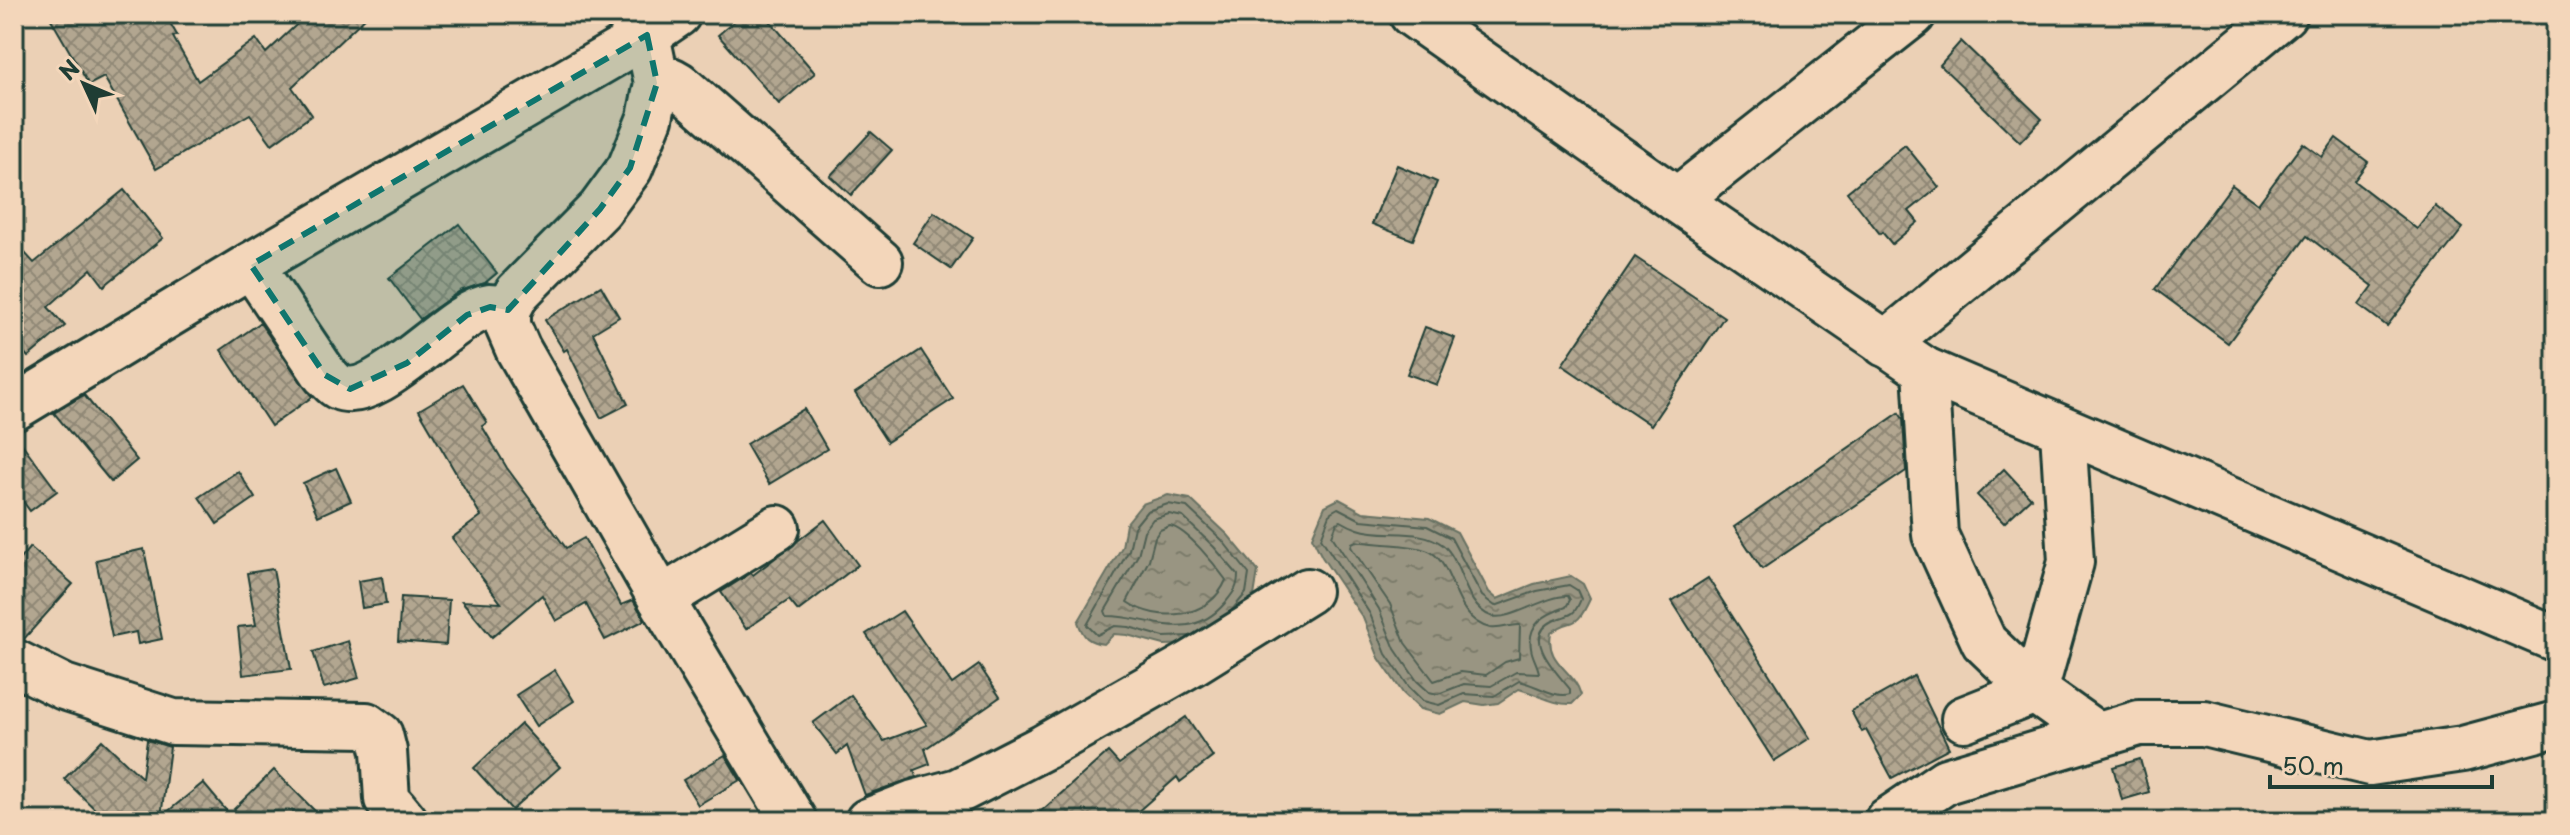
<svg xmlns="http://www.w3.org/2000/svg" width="2570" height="835" font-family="'Playpen Sans',sans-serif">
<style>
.water{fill:url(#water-ripples);stroke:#687263;stroke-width:2}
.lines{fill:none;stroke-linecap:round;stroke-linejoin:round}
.shore{stroke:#506053;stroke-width:2}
.building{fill:url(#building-cross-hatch);stroke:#1f3d34;stroke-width:2}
.minor-casing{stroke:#1f3d34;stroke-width:50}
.minor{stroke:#f3d6ba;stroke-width:44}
.marked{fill:#0f766e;fill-opacity:0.2;stroke:#0f766e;stroke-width:6;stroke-dasharray:16 10;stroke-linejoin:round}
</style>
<defs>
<pattern id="water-ripples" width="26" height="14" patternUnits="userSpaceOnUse" patternTransform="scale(2)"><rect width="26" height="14" fill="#999582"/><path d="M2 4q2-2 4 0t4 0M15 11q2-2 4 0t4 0" fill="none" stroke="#7c7b6b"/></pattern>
<pattern id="building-cross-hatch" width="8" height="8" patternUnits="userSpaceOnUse" patternTransform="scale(2)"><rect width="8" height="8" fill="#b2a690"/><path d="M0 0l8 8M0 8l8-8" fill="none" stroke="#908876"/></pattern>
</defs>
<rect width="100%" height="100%" fill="#ebd0b5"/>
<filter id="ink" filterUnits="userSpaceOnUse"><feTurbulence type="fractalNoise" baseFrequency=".0125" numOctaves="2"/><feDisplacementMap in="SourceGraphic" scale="16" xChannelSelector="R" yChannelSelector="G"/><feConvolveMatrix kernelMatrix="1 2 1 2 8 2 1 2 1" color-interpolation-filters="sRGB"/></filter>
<g filter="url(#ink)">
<!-- water -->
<g class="water">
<path d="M1168,495L1190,499L1228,535L1258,571L1254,596L1228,626L1198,644L1164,645L1127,635L1114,634L1104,644C1088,642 1083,637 1078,622L1122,547L1126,524L1142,504Z"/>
<path d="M1339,499L1363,512L1429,518L1457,532L1489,592L1497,599L1534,584L1571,576L1583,584L1590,599C1574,634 1573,615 1551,633C1545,664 1574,669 1581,695L1572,704C1553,705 1538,694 1519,689L1498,703L1484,705L1465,702L1440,714L1420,709L1403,693L1379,658L1363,618L1322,557L1312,537L1325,506Z"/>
</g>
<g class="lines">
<!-- shore -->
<g class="shore">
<path d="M1338,508L1361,520L1427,526L1451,538L1482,596L1495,606L1537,591L1569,585L1577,590L1581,599C1573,619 1570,613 1553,621C1520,637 1558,674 1570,689V694C1555,699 1535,684 1519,681L1494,696L1464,694L1439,705L1423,701L1409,687L1386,654L1370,614L1321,538L1331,512Z"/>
<path d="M1169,514L1183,517L1214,547L1238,575C1238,588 1233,593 1225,603C1189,645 1151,616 1107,616L1105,611L1138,555L1144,531L1153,519Z"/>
<path d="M1341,521C1346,524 1352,527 1358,529C1384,538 1420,527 1443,545C1463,561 1463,606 1491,616C1510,622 1545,595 1568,596L1570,600L1566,607C1546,614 1527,623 1531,648C1532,657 1538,665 1539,673L1516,672L1491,686L1464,684L1438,694L1429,692L1417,681L1395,649L1379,609L1332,536L1337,523Z"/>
<path d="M1170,526C1187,529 1216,566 1226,580C1210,619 1158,623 1127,602L1149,560L1155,537L1160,530Z"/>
<path d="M1356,541C1375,545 1422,543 1435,555C1456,574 1455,620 1490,628C1501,630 1511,624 1520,625L1519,658L1505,662L1486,675L1461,672L1434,681L1405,643L1390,604L1351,547L1352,543Z"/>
<polyline points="1191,636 1164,637 1129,627 1115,626 1097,635 1087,625 1129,550 1134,527 1147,511 1168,504 1187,507 1222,540 1249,574 1246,593 1232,610"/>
</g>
</g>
<!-- building -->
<g class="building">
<polygon points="48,14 165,14 177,35 173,37 198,81 256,39 266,53 308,14 369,14 292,87 312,115 272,144 250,114 156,169 104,77 89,85"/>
<polygon points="743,14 764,14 815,73 779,104 718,35"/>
<polygon points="1961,41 2042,119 2020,142 1940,65"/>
<polygon points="871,132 892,150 851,195 830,176"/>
<polygon points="2336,138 2368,162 2354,181 2417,229 2435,206 2463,228 2387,326 2359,305 2373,286 2307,236 2228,343 2155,289 2232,185 2258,204 2303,143 2322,157"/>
<polygon points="1905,145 1939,187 1909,211 1918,222 1892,244 1882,232 1880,234 1847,192"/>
<polygon points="1397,165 1437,182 1413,240 1372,224"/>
<polygon points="124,190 163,238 104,286 91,269 48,307 65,326 28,357 14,341 14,241 34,263"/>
<polygon points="934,212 973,238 951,269 913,243"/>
<polygon points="459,224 497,273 485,283 460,291 420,319 389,278"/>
<polygon points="1635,257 1724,317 1651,425 1562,365"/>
<polygon points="601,286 619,317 593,333 628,404 601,418 567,349 564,351 545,320"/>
<polygon points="260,323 312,397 271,426 221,350"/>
<polygon points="1425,327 1455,338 1437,385 1407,374"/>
<polygon points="921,350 953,399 887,442 855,393"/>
<polygon points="463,384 487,423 482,426 507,468 566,548 584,538 621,605 633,600 645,620 605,640 586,604 556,621 542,595 492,637 462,601 501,603 452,538 481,516 419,410"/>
<polygon points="84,395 137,460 111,482 54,413"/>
<polygon points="804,409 827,449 769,484 746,444"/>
<polygon points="1899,413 1903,419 1906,471 1762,569 1734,527"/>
<polygon points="14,433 57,491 30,511 14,489"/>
<polygon points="336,468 351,501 318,516 303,483"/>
<polygon points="2004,469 2031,498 2004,523 1977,495"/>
<polygon points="238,471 255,498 217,524 199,497"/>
<polygon points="825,520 858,565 798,611 789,600 746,629 721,592 751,573 753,575"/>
<polygon points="30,547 73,584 24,639 14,637 14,566"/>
<polygon points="144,549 162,639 138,644 136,632 112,637 96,560"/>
<polygon points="273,569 291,669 243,675 238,627 256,625 247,573"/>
<polygon points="382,577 386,604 362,608 358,581"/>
<polygon points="1708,578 1810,738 1774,761 1672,601"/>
<polygon points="401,597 449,600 446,645 398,641"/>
<polygon points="902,611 952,684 979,665 1000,697 925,749 930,764 914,770 916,777 865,795 847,746 837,754 813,723 851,695 884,741 927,725 866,634"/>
<polygon points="348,641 359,678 324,688 313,652"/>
<polygon points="555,670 574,701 536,726 516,695"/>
<polygon points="1914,676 1949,748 1892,778 1866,730 1862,732 1851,711"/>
<polygon points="1186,717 1213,757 1180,782 1177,777 1127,821 1030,821 1108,752 1119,764"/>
<polygon points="521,724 560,767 512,810 474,768"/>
<polygon points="102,740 142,778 147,740 170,747 161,817 203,783 235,821 107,821 64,779"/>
<polygon points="725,755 740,780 698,805 683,780"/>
<polygon points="2140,759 2149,792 2122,800 2113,767"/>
<polygon points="274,770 325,821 246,821 234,809"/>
</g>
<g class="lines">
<defs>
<g id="minor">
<polyline points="1412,14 1677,200 1925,370 2556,639"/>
<polyline points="657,83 671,80 678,84 880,262"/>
<polyline points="1677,200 1913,14"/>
<path d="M251,265L325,375C329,378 334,385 339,387C377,405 452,311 489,307C495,307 502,309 508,310V326L518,349L661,599L794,821"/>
<polyline points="508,310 517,293 600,209 630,168 650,118 657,83 647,35 629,16"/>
<polyline points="1885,344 2284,14"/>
<polyline points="1925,370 1935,535 1984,642 2035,691 2097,735"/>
<polyline points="14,408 251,265 647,35 678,14"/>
<polyline points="661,599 777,528"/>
<polyline points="14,662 64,687 173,722 366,725 380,735 384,751 387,799 405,821"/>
<polyline points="1964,719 2035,691 2071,562 2063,430"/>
<polyline points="868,821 914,803 958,791 1044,747 1194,662 1308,591"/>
<polyline points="1887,821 1946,781 2139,723 2204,723 2370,763 2463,749 2556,724"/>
</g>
</defs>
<!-- minor casing -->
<use href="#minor" class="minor-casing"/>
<!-- minor -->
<use href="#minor" class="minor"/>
</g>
</g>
<!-- marked area -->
<path class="marked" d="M647,35L657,83L630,168L600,209L508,310L490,307L467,315L407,363L350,389L325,375L251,265Z"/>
<!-- margin -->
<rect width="2570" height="835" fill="none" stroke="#f3d6ba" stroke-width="48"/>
<rect x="24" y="24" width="2522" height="787" fill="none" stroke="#1f3d34" stroke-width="3" filter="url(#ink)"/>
<!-- north arrow -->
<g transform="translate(84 84) rotate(314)" stroke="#f3d6ba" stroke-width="6" paint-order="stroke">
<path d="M0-6L14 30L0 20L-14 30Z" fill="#1f3d34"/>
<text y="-12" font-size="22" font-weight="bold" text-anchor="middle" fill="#1f3d34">N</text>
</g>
<!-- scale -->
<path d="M2270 775v12h222v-12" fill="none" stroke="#1f3d34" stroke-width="4"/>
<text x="2282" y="775" font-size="24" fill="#1f3d34" stroke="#f3d6ba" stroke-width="6" paint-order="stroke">50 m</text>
</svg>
